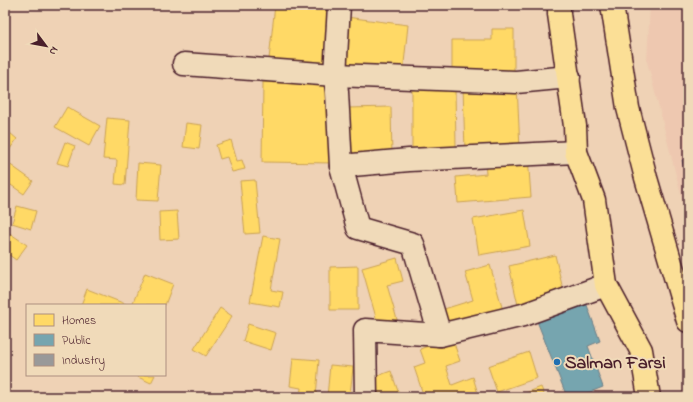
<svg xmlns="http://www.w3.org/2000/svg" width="693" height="402" font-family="'Indie Flower',sans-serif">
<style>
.built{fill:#eec8b0}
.homes{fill:#ffd966;stroke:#c9a154}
.public{fill:#76a5af;stroke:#697d87}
.industry{fill:#999;stroke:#817478}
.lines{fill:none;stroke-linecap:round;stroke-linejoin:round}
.minor-casing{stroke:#4a1f2b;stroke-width:25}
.major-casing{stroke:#4a1f2b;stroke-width:25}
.minor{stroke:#f0dab9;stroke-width:22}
.major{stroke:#fbdf96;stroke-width:22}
.poi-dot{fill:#1f6fb2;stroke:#f0dab9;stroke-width:1.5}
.labels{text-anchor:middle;stroke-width:4;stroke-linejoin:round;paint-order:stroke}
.poi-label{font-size:18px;font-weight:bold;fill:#4a1f2b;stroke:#f0dab9;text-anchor:start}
</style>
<rect width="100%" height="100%" fill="#efd2b5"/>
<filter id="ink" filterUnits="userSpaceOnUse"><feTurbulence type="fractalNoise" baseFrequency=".025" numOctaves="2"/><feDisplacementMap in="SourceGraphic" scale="8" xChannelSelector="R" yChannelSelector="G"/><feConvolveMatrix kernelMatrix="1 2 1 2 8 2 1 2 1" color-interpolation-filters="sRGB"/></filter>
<g filter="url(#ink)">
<!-- built -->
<polygon class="built" points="650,5 688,5 688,222 647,61"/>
<!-- homes -->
<g class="homes">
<polygon points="275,5 331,5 324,65 269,59"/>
<polygon points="346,17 408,25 403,73 341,66"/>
<polygon points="492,29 514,29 514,74 452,75 452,40 492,40"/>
<polygon points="263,82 335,82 334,163 262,162"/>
<polygon points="517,84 520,149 465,151 463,87"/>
<polygon points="455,88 456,148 412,149 412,89"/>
<polygon points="67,107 100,126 89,146 55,127"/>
<polygon points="391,107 392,157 347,158 347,108"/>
<polygon points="107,118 130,120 125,185 115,184 117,160 103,159"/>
<polygon points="186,123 202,125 199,149 183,147"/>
<polygon points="10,133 17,139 5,156 5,140"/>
<polygon points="231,140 237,161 242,160 245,169 232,172 227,157 220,159 216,145"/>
<polygon points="65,142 75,146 68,166 57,163"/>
<polygon points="528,156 531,197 458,203 456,177 486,174 485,161"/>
<polygon points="5,161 33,181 24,194 5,181"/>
<polygon points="138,163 161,165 158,201 136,200"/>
<polygon points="255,180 260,233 245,234 240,181"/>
<polygon points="17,206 36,211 31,229 12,223"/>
<polygon points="524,210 530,246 479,255 473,219"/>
<polygon points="177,211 179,239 160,240 159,212"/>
<polygon points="5,230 27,245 16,260 5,252"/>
<polygon points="263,236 280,239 271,290 283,292 280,307 250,302"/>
<polygon points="555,255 564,294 518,305 509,266"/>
<polygon points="397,258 403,281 387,285 398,323 379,328 362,268"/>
<polygon points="490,265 504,314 450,330 444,309 473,300 465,272"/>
<polygon points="358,266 358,310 330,310 330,267"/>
<polygon points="145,273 173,284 165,305 132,305"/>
<polygon points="87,289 128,305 81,305"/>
<polygon points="220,308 232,316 206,356 194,349"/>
<polygon points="248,324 276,333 271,350 243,341"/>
<polygon points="452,337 460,361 446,366 452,385 473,377 479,397 424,397 414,367 425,363 420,349"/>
<polygon points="529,352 537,378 497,392 488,366"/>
<polygon points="293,358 319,360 316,397 300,397 301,388 290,386"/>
<polygon points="330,365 353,367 350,396 364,397 327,397"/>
<polygon points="391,371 400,397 372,397 366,380"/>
<polygon points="139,375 155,375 151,383 138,377"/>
<polygon points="541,387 545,397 518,397 518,396"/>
</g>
<!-- public -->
<polygon class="public" points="584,297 600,341 588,346 603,387 577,397 567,397 535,316"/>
<!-- industry -->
<polygon class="industry" points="688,159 688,191 682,160"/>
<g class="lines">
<defs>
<g id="minor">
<polyline points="339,5 335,75 337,92 341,166 358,228 413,244 440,335 365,330 366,397"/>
<polyline points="184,64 335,75 516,82 569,77"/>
<polyline points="341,166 409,160 576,152"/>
<polyline points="440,335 523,315 606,285"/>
</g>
<g id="major">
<polyline points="559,5 559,14 575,126 576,152 594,200 606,285 641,350 649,397"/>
<polyline points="612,5 628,108 646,178 688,321"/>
</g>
</defs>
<!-- minor casing -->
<use href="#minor" class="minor-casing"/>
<!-- major casing -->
<use href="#major" class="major-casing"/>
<!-- minor -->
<use href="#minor" class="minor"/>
<!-- major -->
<use href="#major" class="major"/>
</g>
</g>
<!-- markers -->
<circle class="poi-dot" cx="557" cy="362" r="4"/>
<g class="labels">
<!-- poi labels -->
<g class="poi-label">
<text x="565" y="368">Salman Farsi</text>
</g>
</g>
<!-- margin -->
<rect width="693" height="402" fill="none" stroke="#f0dab9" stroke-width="20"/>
<rect x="10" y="10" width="673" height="382" fill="none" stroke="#4a1f2b" stroke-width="1.5" filter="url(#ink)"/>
<!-- legend -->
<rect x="26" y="304" width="140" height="72" fill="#f0dab9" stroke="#ae8f80"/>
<rect x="34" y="314" width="20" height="12" fill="#ffd966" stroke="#ae8f80"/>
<text x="62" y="324" font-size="12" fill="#4a1f2b">Homes</text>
<rect x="34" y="334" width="20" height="12" fill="#76a5af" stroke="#ae8f80"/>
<text x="62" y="344" font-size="12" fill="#4a1f2b">Public</text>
<rect x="34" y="354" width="20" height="12" fill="#999999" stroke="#ae8f80"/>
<text x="62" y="364" font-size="12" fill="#4a1f2b">Industry</text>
<!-- north arrow -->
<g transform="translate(46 46) rotate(122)" stroke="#f0dab9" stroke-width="3" paint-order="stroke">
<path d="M0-3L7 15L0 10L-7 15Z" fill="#4a1f2b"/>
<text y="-6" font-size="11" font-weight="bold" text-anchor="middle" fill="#4a1f2b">N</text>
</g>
</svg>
